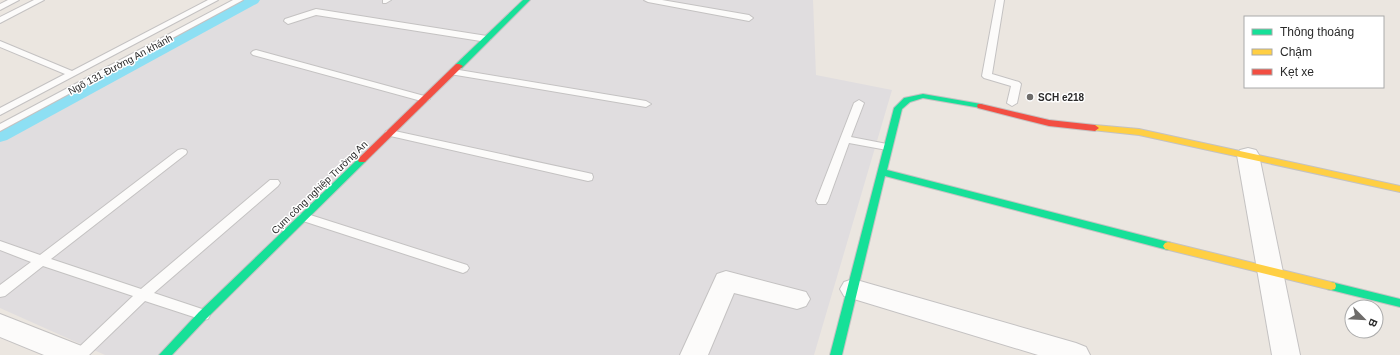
<svg xmlns="http://www.w3.org/2000/svg" width="1400" height="355" font-family="Arial,sans-serif">
<style>
.industrial{fill:#e0dddf}
.lines{fill:none;stroke-linecap:round;stroke-linejoin:round}
.canal{fill:#8ddff3;fill-rule:evenodd}
.lane-casing{stroke:#c4c2c2;stroke-width:2}
.street-casing{stroke:#c4c2c2;stroke-width:2}
.fast-casing{stroke:#c4c2c2;stroke-width:2}
.slow-casing{stroke:#c4c2c2;stroke-width:2}
.jam-casing{stroke:#c4c2c2;stroke-width:2}
.lane{fill:#fcfbfa;fill-rule:evenodd}
.street{fill:#fcfbfa;fill-rule:evenodd}
.fast{fill:#16e098;fill-rule:evenodd}
.slow{fill:#ffcf43;fill-rule:evenodd}
.jam{fill:#f24e42;fill-rule:evenodd}
.poi-dot{fill:#6e6c6a;stroke:#fff;stroke-width:1.5}
.labels{text-anchor:middle;stroke-width:3;stroke-linejoin:round;paint-order:stroke}
.street-label{font-size:10px;fill:#2b2b2b;stroke:#fff}
.poi-label{font-size:10px;font-weight:bold;fill:#2b2b2b;stroke:#fff;text-anchor:start}
</style>
<rect width="100%" height="100%" fill="#ebe6e0"/>
<!-- industrial -->
<polygon class="industrial" points="259,0 813,0 816,75 892,90 814,355 105,355 0,308 0,140"/>
<g class="lines">
<!-- canal -->
<polygon class="canal" points="240,0 260,0 258,3 7,140 0,142 0,128"/>
<defs>
<g id="lane">
<polygon points="8,0 19,0 0,10 0,4"/>
<polygon points="34,0 44,0 0,23 0,17"/>
<polygon points="208,0 218,0 0,115 0,108 65,74 0,47 0,41 72,71"/>
<polygon points="233,0 243,0 0,131 0,124"/>
<polygon points="383,0 391,0 386,3 383,3"/>
<polygon points="644,0 662,0 749,15 753,18 749,21 648,2"/>
<polygon points="996,0 1004,0 992,74 1019,82 1021,84 1017,103 1012,106 1007,103 1011,86 984,78 982,76"/>
<polygon points="316,9 487,36 491,39 487,42 316,15 288,24 284,21 285,19"/>
<polygon points="256,50 428,97 430,99 425,102 253,55 251,53 253,51"/>
<polygon points="453,69 646,101 651,104 646,107 450,74 448,72"/>
<polygon points="859,100 864,103 851,137 887,144 892,147 887,150 849,143 828,201 826,204 818,204 816,201 854,103"/>
<polygon points="390,130 588,173 592,174 593,177 592,180 588,181 386,135 385,133 386,131"/>
<polygon points="182,149 186,150 187,152 186,154 51,259 141,289 270,180 278,180 280,183 278,186 154,293 208,311 210,315 208,319 203,320 145,301 89,355 73,355 75,351 133,296 43,266 5,296 0,297 0,285 31,262 0,250 0,241 40,255 178,150"/>
<polygon points="304,213 467,265 469,268 467,271 463,273 300,220 298,217 300,214"/>
</g>
<g id="street">
<polygon points="1248,148 1256,150 1259,155 1300,355 1272,355 1237,155 1240,150"/>
<polygon points="726,271 806,292 810,299 806,306 797,309 734,293 708,355 680,355 717,274"/>
<polygon points="853,279 1076,343 1086,347 1090,355 1038,355 844,296 840,289 844,282"/>
<polygon points="0,314 84,347 88,355 44,355 0,337"/>
</g>
<g id="fast">
<polygon points="523,0 530,0 462,68 456,68 456,64"/>
<polygon points="923,94 981,104 985,106 981,108 923,98 910,102 902,109 887,170 1168,242 1171,243 1173,246 1171,249 1168,250 885,176 842,355 830,355 894,108 904,98"/>
<polygon points="362,157 365,158 366,160 365,162 207,318 172,355 159,355 199,312 359,158"/>
<polygon points="1331,282 1400,299 1400,307 1327,289 1326,286 1327,283"/>
</g>
<g id="slow">
<polygon points="1095,125 1139,129 1400,186 1400,192 1139,135 1092,130 1091,128"/>
<polygon points="1168,242 1331,282 1335,283 1336,286 1335,289 1331,290 1165,249 1163,246 1165,243"/>
</g>
<g id="jam">
<polygon points="456,64 459,64 463,66 365,162 359,162 358,160 359,158"/>
<polygon points="978,104 981,104 1049,120 1095,125 1099,128 1095,131 1049,126 978,108 977,106"/>
</g>
</defs>
<!-- lane casing -->
<use href="#lane" class="lane-casing"/>
<!-- street casing -->
<use href="#street" class="street-casing"/>
<!-- fast casing -->
<use href="#fast" class="fast-casing"/>
<!-- slow casing -->
<use href="#slow" class="slow-casing"/>
<!-- jam casing -->
<use href="#jam" class="jam-casing"/>
<!-- lane -->
<use href="#lane" class="lane"/>
<!-- street -->
<use href="#street" class="street"/>
<!-- fast -->
<use href="#fast" class="fast"/>
<!-- slow -->
<use href="#slow" class="slow"/>
<!-- jam -->
<use href="#jam" class="jam"/>
</g>
<!-- markers -->
<circle class="poi-dot" cx="1030" cy="97" r="4"/>
<g class="labels">
<!-- street labels -->
<g class="street-label">
<text transform="translate(120 64) rotate(-28)" y="4">Ngõ 131 Đường An khánh</text>
<text transform="translate(319 187) rotate(-44)" y="4">Cụm công nghiệp Trường An</text>
</g>
<!-- poi labels -->
<g class="poi-label">
<text x="1038" y="101">SCH e218</text>
</g>
</g>
<!-- legend -->
<rect x="1244" y="16" width="140" height="72" fill="#ffffff" stroke="#aaaaaa"/>
<rect x="1252" y="29" width="20" height="6" fill="#16e098" stroke="#aaaaaa"/>
<text x="1280" y="36" font-size="12" fill="#2b2b2b">Thông thoáng</text>
<rect x="1252" y="49" width="20" height="6" fill="#ffcf43" stroke="#aaaaaa"/>
<text x="1280" y="56" font-size="12" fill="#2b2b2b">Chậm</text>
<rect x="1252" y="69" width="20" height="6" fill="#f24e42" stroke="#aaaaaa"/>
<text x="1280" y="76" font-size="12" fill="#2b2b2b">Kẹt xe</text>
<!-- north arrow -->
<g transform="translate(1364 319) rotate(114)"><circle r="19" fill="#ffffff" stroke="#aaaaaa"/>
<path d="M0-3L7 15L0 10L-7 15Z" fill="#6e6c6a"/>
<text y="-6" font-size="11" font-weight="bold" text-anchor="middle" fill="#2b2b2b">B</text>
</g>
</svg>
